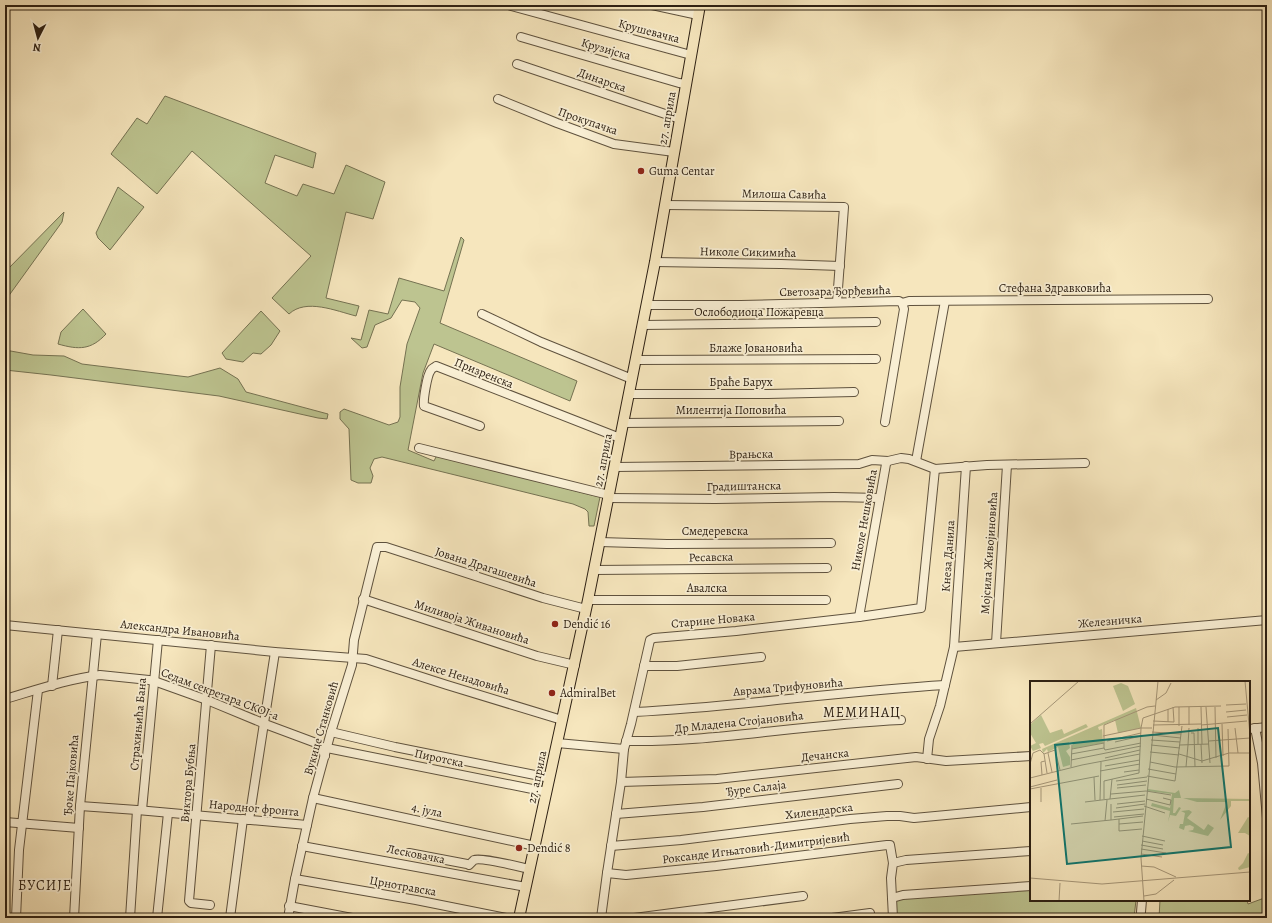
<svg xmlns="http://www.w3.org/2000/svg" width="1272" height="923" font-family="Alegreya,serif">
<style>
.green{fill:#bdc490;stroke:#757252}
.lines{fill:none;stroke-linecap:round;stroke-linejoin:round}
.minor-casing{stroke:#5f523e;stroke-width:10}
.major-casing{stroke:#2d2013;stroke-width:12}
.minor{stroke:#f9efd4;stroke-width:8}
.major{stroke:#f6e6bd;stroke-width:10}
.poi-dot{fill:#8f2418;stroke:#f9efd4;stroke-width:1.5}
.labels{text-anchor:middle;stroke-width:3.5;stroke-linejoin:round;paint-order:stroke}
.street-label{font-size:12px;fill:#2d2013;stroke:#f9efd4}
.poi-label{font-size:12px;fill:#2d2013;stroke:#f9efd4;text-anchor:start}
.quarter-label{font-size:14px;letter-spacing:1px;fill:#2d2013;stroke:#f9efd4}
.inset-road{fill:none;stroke:#a69779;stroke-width:1}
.view{fill:#0f766e;fill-opacity:0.15;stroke:#0f766e;stroke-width:2}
.inset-edge{fill:none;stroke:#2d2013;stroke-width:2}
</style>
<rect width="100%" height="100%" fill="#f6e6bd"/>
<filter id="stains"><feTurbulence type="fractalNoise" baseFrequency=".005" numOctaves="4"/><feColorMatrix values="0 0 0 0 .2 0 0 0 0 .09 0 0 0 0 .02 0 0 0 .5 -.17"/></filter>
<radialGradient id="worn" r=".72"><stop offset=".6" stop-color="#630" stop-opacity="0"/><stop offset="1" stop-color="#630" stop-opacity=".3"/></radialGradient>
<!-- green -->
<g class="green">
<path d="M165,96L316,153L313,168L275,155L265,183L297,196L303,184L334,194L346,165L385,182L373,219L346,212L326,298L359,306L356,316C336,311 306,298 289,314L272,298L311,256L192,151L157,194L111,154L137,118L147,124Z"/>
<polygon points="118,187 144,207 110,250 98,238 96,233"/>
<polygon points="64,212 62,222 5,301 5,272"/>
<polygon points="461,237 464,240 440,323 577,381 570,401 434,344 423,373 408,450 434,461 437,455 600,497 594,526 589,526 588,512 585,509 573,504 382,457 374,459 370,468 373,476 371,483 358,483 351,480 349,429 340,419 340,412 344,409 389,425 398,422 400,417 400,387 407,344 420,308 415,302 402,300 391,318 375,325 367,347 362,348 351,338 361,340 369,310 388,314 399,278 444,291"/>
<path d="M83,309L106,334C91,350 79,350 58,344L61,332Z"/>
<polygon points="261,311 280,331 271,345 261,354 253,353 243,362 226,359 222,353"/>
<polygon points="5,350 33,355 64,356 82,364 188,377 220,368 238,379 246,392 328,414 327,419 318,418 219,396 51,375 5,370"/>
<polygon points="1031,889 1031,900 1136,900 1134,918 896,918 896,901 902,898"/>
<polygon points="1267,897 1267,918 1159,918 1160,900 1247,900 1248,904"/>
</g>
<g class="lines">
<defs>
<g id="minor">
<polyline points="508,5 691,55"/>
<polyline points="652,5 698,15"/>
<polyline points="521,37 679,83 686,84"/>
<polyline points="517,64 680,119"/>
<polyline points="498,99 557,123 614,144 674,152"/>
<polyline points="665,205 844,207 837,302"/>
<polyline points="655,262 781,264 840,266"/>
<polyline points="902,303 909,301 1208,299"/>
<polyline points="646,305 741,305 899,301 902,303 904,309 885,422"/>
<polyline points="482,314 541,342 632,379"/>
<polyline points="643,325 876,322"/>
<polyline points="636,360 876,359"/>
<polyline points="629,394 768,394 854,392"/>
<polyline points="623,423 839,421"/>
<path d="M480,426L424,406C423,400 427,375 431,370C432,368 434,368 436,366L620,438"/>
<polyline points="419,448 609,495"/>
<polyline points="916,461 945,301"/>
<polyline points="615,467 859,464 872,460 888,461"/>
<polyline points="609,498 715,499 834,497 880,498"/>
<polyline points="600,542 667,544 831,543"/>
<polyline points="594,570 827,568"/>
<polyline points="363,599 537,656 575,665"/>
<polyline points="588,600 826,600"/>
<polyline points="859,617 886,464 888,461 901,458 909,459 935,469 987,465 1085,463"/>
<polyline points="5,625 275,652 366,659 447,685 562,720"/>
<polyline points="996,643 1007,465"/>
<polyline points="954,647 1267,620"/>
<polyline points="644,666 677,666 761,657"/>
<polyline points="52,686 58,630"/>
<path d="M5,699C36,690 68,679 100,675L149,680L154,681L207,700L265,724L316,743L322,748L325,756"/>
<path d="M634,712C738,707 841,691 945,685"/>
<polyline points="1255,728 1262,763 1267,818"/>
<polyline points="1249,729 1267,727"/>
<polyline points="331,732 395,747 550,778"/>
<path d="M626,741C673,742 719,737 765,732C811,727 856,722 901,720"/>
<polyline points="557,743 624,749"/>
<polyline points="322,747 547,792"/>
<polyline points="927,759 929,739 940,706 954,647 966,466"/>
<polyline points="621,782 717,779 916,757 946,761 1031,756"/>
<polyline points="313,798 535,846"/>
<polyline points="80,806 137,810 307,825"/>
<polyline points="142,810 158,640"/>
<polyline points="616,814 703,807 898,784"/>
<polyline points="249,820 275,652"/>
<polyline points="5,822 79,828"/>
<polyline points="302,846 526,887"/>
<polyline points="611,846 681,840 850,819 887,816 900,816 914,818 1031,807"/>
<path d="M409,853L467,864L469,865C470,864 473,861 474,860C481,857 520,867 530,869"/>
<polyline points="893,863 906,860 1031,851"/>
<polyline points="607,873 626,875 716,866 887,845 890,845 893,863 891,878 893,918"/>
<polyline points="295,879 416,900 506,918"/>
<polyline points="892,898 903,895 1031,886"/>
<polyline points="210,905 191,903 189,901 211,645"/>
<polyline points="289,906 352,918"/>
<polyline points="1141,912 1142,900"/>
<polyline points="16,918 19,850 38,690"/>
<polyline points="74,918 80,806 97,634"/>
<polyline points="130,918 137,810"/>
<polyline points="157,918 168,813"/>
<polyline points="230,918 243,819"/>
<polyline points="288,918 295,879 313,798 331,732 352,665 354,640 377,547 386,547 543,598 586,609"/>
<polyline points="601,918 607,873 621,782 624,749 631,724 650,640 654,638 736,631 859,617 921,608 935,469"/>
<polyline points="634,918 803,896"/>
<polyline points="832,918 870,913"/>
</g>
<polyline id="major" points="519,918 588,600 655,262 700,5"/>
</defs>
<!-- minor casing -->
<use href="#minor" class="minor-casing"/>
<!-- major casing -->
<use href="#major" class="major-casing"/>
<!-- minor -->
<use href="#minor" class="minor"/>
<!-- major -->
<use href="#major" class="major"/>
</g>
<!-- markers -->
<g class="poi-dot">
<circle cx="641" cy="171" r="4"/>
<circle cx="555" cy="624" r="4"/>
<circle cx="552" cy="693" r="4"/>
<circle cx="519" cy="848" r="4"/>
</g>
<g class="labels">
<!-- street labels -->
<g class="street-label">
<text transform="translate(649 31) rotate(15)" y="4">Крушевачка</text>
<text transform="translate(606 49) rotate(16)" y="4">Крузијска</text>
<text transform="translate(602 80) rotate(19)" y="4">Динарска</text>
<text transform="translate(667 118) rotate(-80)" y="4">27. априла</text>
<text transform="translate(588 121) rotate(19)" y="4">Прокупачка</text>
<text transform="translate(784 194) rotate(1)" y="4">Милоша Савића</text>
<text transform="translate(748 252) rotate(1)" y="4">Николе Сикимића</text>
<text x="1055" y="292">Стефана Здравковића</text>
<text transform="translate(835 291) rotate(-1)" y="4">Светозара Ђорђевића</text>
<text x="759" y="316">Ослободиоца Пожаревца</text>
<text x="756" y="352">Блаже Јовановића</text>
<text transform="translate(484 373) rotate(22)" y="4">Призренска</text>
<text x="741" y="386">Браће Барух</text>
<text x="731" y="414">Милентија Поповића</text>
<text transform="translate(751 454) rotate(-1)" y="4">Врањска</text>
<text transform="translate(603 460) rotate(-79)" y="4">27. априла</text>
<text transform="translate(744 486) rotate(-1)" y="4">Градиштанска</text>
<text transform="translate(864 520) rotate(-80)" y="4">Николе Нешковића</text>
<text x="715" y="535">Смедеревска</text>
<text transform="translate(989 553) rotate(-86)" y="4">Мојсила Живојиновића</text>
<text transform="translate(948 556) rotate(-86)" y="4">Кнеза Данила</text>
<text transform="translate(711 557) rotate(-1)" y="4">Ресавска</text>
<text transform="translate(486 567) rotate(18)" y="4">Јована Драгашевића</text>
<text x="707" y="592">Авалска</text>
<text transform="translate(713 620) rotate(-5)" y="4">Старине Новака</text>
<text transform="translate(1110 621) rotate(-5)" y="4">Железничка</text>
<text transform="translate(472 622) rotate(18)" y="4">Миливоја Живановића</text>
<text transform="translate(180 630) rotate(6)" y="4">Александра Ивановића</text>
<text transform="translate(461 676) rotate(17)" y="4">Алексе Ненадовића</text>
<text transform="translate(788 687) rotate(-5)" y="4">Аврама Трифуновића</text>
<text transform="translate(220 694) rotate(21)" y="4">Седам секретара СКОЈ-а</text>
<text transform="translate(739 722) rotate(-6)" y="4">Др Младена Стојановића</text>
<text transform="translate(138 724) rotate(-85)" y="4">Страхињића Бана</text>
<text transform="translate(321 728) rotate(-74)" y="4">Вукице Станковић</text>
<text transform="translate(825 755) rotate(-6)" y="4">Дечанска</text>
<text transform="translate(439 758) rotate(12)" y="4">Пиротска</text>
<text transform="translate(71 775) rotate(-85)" y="4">Ђоке Пајковића</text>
<text transform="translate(537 777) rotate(-78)" y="4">27. априла</text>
<text transform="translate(188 783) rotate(-85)" y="4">Виктора Бубња</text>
<text transform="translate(756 788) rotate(-7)" y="4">Ђуре Салаја</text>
<text transform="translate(254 808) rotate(5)" y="4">Народног фронта</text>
<text transform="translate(427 810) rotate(12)" y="4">4. јула</text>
<text transform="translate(819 811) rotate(-7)" y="4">Хилендарска</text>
<text transform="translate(756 848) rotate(-7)" y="4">Роксанде Игњатовић-Димитријевић</text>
<text transform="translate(416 854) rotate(11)" y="4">Лесковачка</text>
<text transform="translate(403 886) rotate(10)" y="4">Црнотравска</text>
</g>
<!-- poi labels -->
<g class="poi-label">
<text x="649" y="175">Guma Centar</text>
<text x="563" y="628">Dendić 16</text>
<text x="560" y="697">AdmiralBet</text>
<text x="527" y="852">Dendić 8</text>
</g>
<!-- quarter labels -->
<g class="quarter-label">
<text x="862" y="717">МЕМИНАЦ</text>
<text x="45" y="890">БУСИЈЕ</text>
</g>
</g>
<!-- overview -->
<g transform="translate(1030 681)">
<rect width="220" height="220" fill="#f6e6bd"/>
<path d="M91,2L98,5L105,23L93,30L83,5ZM106,27L111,47L88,52L85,39L68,46L69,49L72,48L73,62L42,68L43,61H39L40,67L36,70L40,76V84L33,86L28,66L18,71L17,68L13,72L12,68ZM11,34L20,52L32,48L34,53L56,43L58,46L15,65L13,62L9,63L11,67L3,70L0,65L6,62L0,52V44ZM118,108L145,112L149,109L151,117H144L143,132H145L149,126L151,127L146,135L140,134L138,141L140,130L121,125L122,122L140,127L142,113L117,110ZM153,117L220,118V120H201V125L190,139L197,121H167ZM159,129L162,131L157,137L174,149L178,143L184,147L178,155L158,150L163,149L164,146L160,144L155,145L154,149L149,147L150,143H153L155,132L151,130ZM218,136L220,137V155L215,152H208ZM218,172L220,173V186L209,189L208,187L213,182Z" fill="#bdc490"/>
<path class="inset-road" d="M215,0L220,54M126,19L136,12L141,2M196,24L216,23M149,26V45M159,26V44M171,26L172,63M176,26L180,82M185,26L186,77M196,31L216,29M197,36L217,34M123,40L144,41L143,26M138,41V28M0,43L49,0M192,43L193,75M123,44L171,43M171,44L217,40M168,47V63M205,47L208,72M122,51L151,53M161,52H164L165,86M122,54L151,57M73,55L111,47L113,37L145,26L191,25M121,59L150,61M77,60L111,52M179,60L220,57M85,61L111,55M171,63L172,82M121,64L150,67M150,64L179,63M158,64L159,47M74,67V44L117,26L125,25M74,67L75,69L111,62M42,68L74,62M120,71L149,74M18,72L22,91M14,73L17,92M41,73L74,67M149,73L172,80L199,72H220M75,77L110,69M41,79L111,65M120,81L145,86L199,85L198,48M0,83L3,72L10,69L14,73L25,69L30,89M75,85L110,79M41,86L42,64M156,86L158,64M118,88L146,93M70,90L110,83M94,91L109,89M12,94L11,81L15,80M117,95L145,100L152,45M64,96L65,119M0,97L52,84L110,73M86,100L117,96M87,104L117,100M0,106L27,99M11,107V121M87,107L116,104M0,108L69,95M116,110L141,114M81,113L116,110M74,118V100L109,92L111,47H122M80,118L115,114M116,118L140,124L141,119L133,117M70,119L71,81M55,121L80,118L82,98M81,123V139L113,135M87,123L115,120M114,125L135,132M86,127L115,123M83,131L114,128M84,136L114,133M89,138V150L112,148M75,140L77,119M41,143L81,139M89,143L113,141M112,155L135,160M112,160L133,164M111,164L133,168M111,168L136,172M111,173L132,176M111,185L124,186L146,196M0,197L72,203L220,191M114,215L126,213L144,199M29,220L30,202M114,220L111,177L128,0"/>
<path class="view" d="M188,47L201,166L37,183L25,64Z"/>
<rect width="220" height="220" class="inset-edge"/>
</g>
<!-- margin -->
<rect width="1272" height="923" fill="none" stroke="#f6e6bd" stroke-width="20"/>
<rect x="6" y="6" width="1260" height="911" fill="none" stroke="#2d2013" stroke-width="2"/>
<rect x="10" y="10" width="1252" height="903" fill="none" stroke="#2d2013"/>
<!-- north arrow -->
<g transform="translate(38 38) rotate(186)" stroke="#f9efd4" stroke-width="3" paint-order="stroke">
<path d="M0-3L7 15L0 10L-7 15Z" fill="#2d2013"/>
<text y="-6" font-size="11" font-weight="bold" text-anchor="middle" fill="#2d2013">N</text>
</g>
<rect width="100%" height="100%" filter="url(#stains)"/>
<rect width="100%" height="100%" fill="url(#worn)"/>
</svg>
